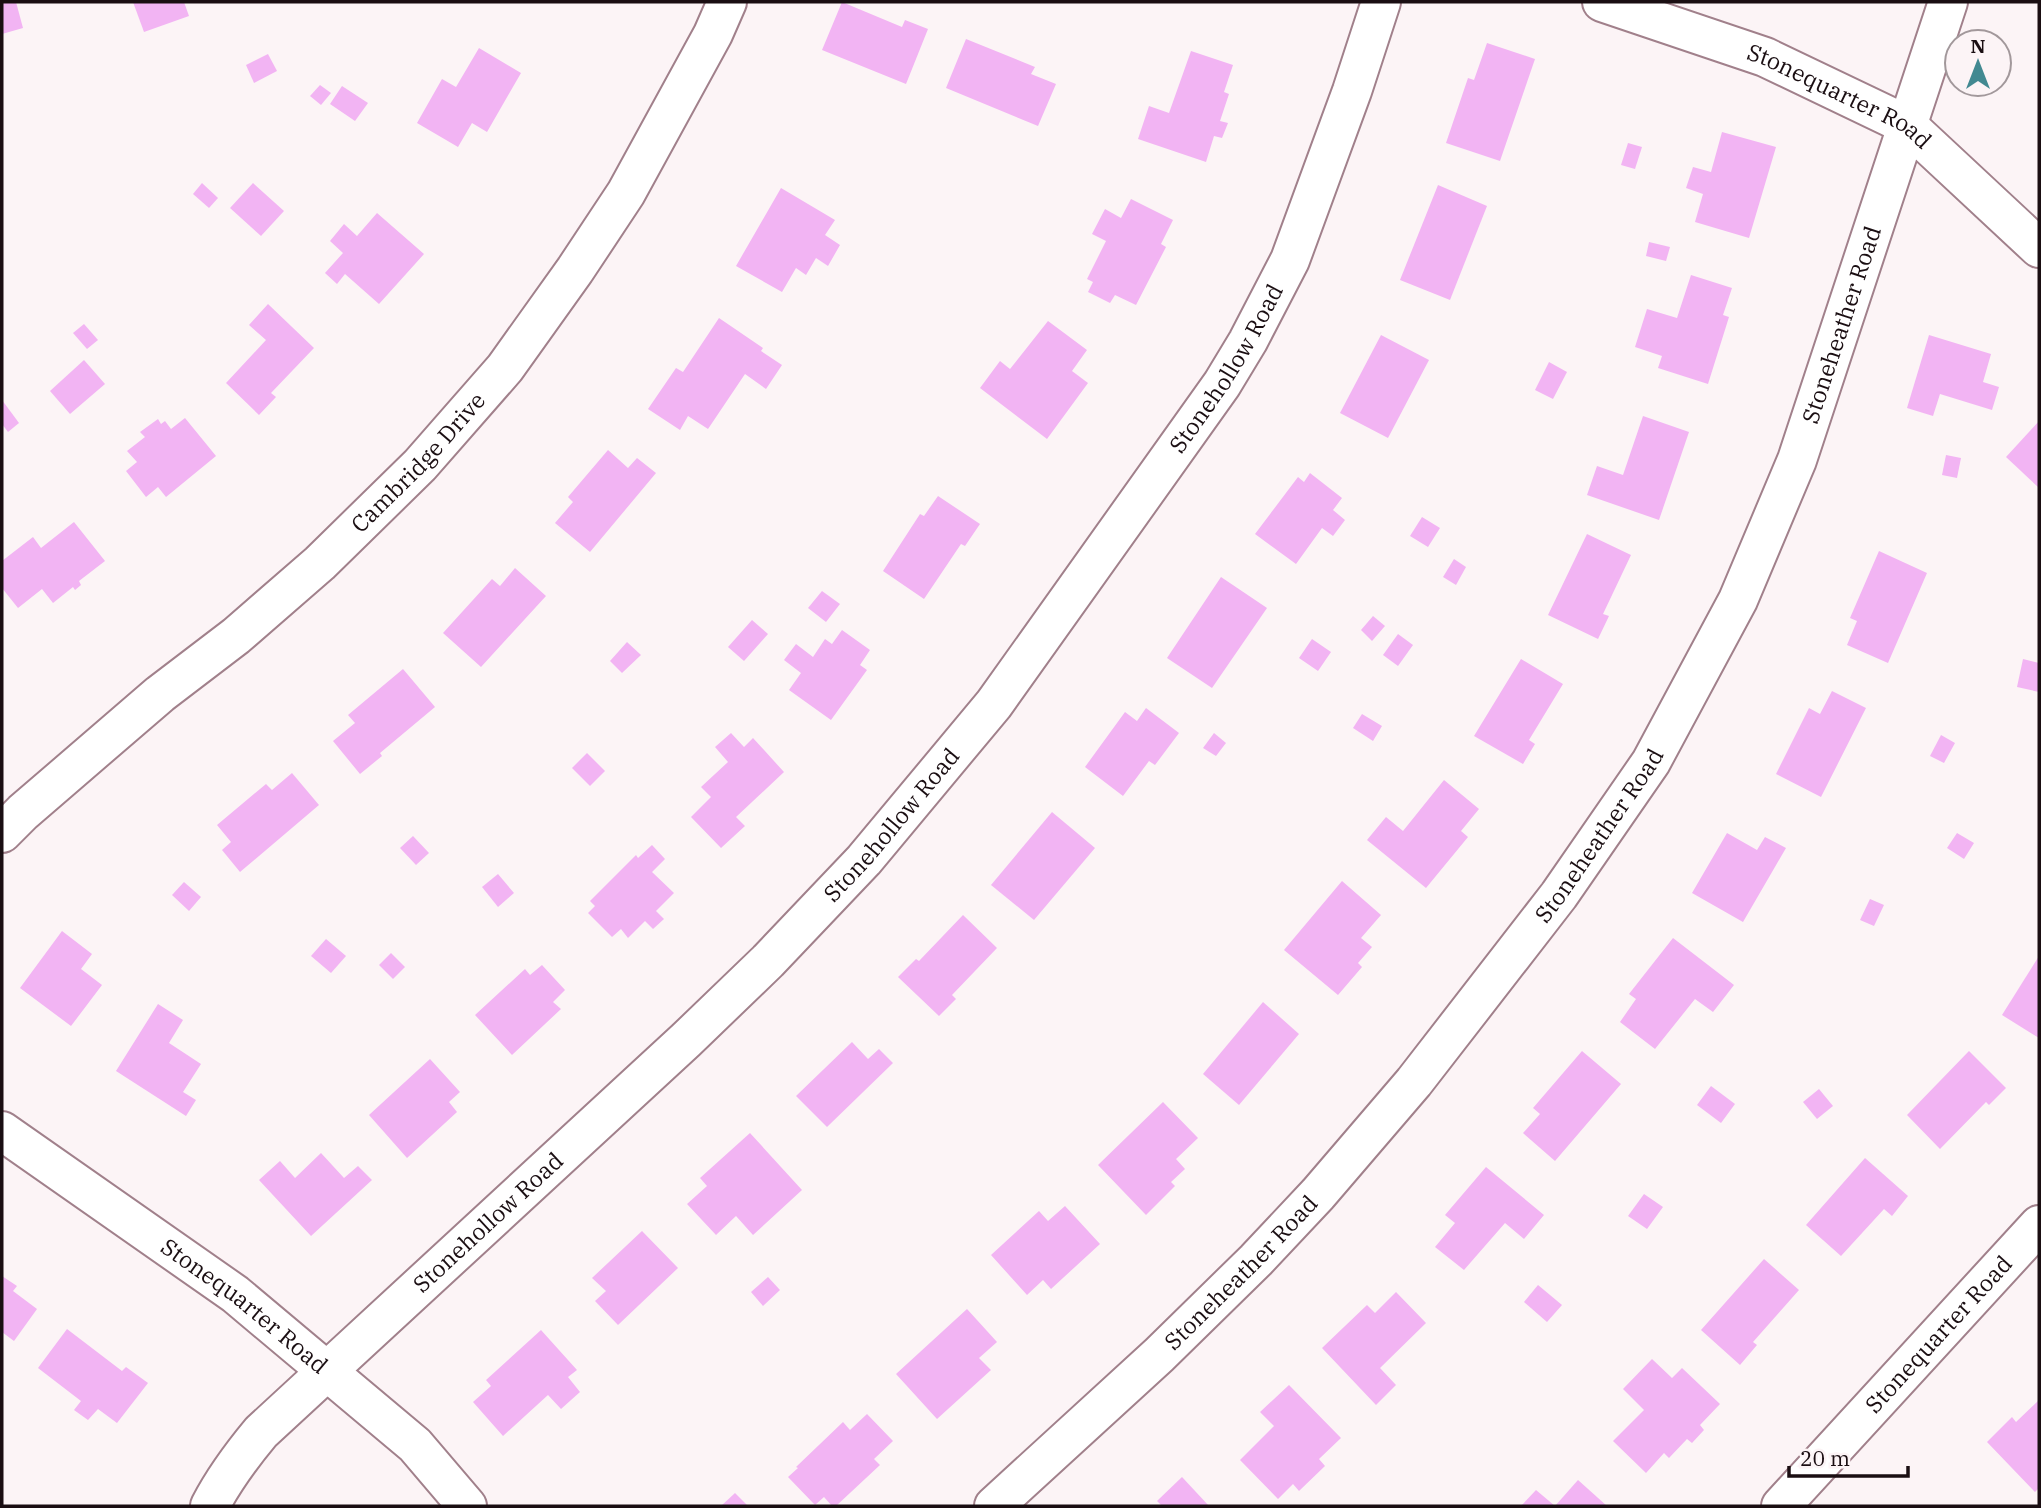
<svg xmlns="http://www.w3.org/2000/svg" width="2041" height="1508" font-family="'IBM Plex Serif',serif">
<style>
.building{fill:#f2b4f3}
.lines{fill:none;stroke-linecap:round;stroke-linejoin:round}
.minor-casing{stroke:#a1808b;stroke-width:42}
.minor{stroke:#fff;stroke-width:38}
.labels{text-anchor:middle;stroke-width:6;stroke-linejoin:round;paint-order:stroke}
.street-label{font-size:23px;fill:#1a0e12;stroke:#fcf4f6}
</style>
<rect width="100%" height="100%" fill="#fcf4f6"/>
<!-- building -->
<g class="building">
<polygon points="2,2 16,2 23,28 2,34"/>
<polygon points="133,2 184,2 189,16 144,32"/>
<polygon points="842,2 902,27 905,20 928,29 906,84 822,50"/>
<polygon points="966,39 1035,67 1031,74 1056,84 1038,126 946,88"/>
<polygon points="1487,43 1535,59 1500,161 1446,143 1468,78 1474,80"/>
<polygon points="479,48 521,73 487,132 472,123 458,147 417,123 442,79 456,87"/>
<polygon points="1191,51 1233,65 1224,92 1229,94 1220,121 1228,123 1222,138 1214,136 1206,162 1138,139 1149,106 1169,113"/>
<polygon points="268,54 277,71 254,83 246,65"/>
<polygon points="320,85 331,93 321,105 310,96"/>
<polygon points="342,86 368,103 355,121 330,104"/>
<polygon points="1722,132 1776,147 1749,238 1695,222 1703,194 1686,188 1693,167 1711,172"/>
<polygon points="1628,143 1642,147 1635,169 1621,165"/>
<polygon points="202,183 218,198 209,208 193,194"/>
<polygon points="253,183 284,211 261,236 230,208"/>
<polygon points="1438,185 1487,206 1450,300 1400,280"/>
<polygon points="781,188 835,220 825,235 840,245 828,266 816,258 806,275 796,268 782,292 736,266"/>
<polygon points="1131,199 1173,220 1161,244 1166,247 1136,305 1115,295 1110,303 1088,292 1093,282 1087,279 1106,241 1092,234 1105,209 1121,218"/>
<polygon points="377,213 424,254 379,304 345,274 337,284 325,273 343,253 330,241 344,224 357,236"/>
<polygon points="1649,242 1670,247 1666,261 1646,256"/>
<polygon points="1691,275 1732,288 1723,315 1729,317 1708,384 1658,368 1662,356 1635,347 1647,309 1677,318"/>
<polygon points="268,304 314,348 271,393 276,397 259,415 226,383 266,340 249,325"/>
<polygon points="719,318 763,348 761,351 782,365 766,389 745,374 708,429 688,416 680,430 648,409 676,368 683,372"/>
<polygon points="1048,321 1087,350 1072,371 1088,383 1047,439 980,388 1000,361 1010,369"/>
<polygon points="84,324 98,340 87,349 73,333"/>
<polygon points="1381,335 1429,360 1388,438 1340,413"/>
<polygon points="1929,335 1991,354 1983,382 1999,387 1992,410 1940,394 1933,416 1907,408"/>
<polygon points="84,360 105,384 70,414 50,391"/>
<polygon points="1549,362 1567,372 1553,399 1535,390"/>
<polygon points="2,400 19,423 8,432 2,424"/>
<polygon points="1643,416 1689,432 1659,520 1587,495 1597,466 1623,475"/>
<polygon points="185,418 216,456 166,497 158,487 146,497 126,471 137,462 127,451 145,437 140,432 158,419 161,424 165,421 171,429"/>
<polygon points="2039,421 2039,488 2006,457"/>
<polygon points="608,450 628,468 637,458 656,473 590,552 555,523 573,502 568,497"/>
<polygon points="1946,455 1961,458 1957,478 1942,475"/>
<polygon points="1310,473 1342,498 1333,510 1345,520 1333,536 1322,528 1296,564 1255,534 1298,477 1304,482"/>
<polygon points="938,496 980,524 965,546 961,544 924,599 883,571 920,514 924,516"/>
<polygon points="1422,517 1440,528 1428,547 1410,536"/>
<polygon points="74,522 105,561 79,581 81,585 75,590 73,587 53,603 42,589 18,608 2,588 2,561 33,537 41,548"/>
<polygon points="1587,534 1631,555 1603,614 1609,616 1598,639 1548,615"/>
<polygon points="1879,551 1927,573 1888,663 1847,645 1857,621 1850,618"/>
<polygon points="1454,559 1466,567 1456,585 1443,577"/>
<polygon points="515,568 546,596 481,667 443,633 492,579 500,586"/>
<polygon points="1221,577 1267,608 1212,688 1167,658"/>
<polygon points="822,591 840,604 826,622 808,608"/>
<polygon points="1373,616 1385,626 1372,641 1361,630"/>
<polygon points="752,620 768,634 744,661 728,647"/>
<polygon points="842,630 870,650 860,665 867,670 831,720 789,690 801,673 784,660 796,644 813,657 825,639 832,644"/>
<polygon points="1398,634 1413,645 1398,666 1383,655"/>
<polygon points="1312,639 1331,652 1318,671 1299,658"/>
<polygon points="627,642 641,655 622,673 610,661"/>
<polygon points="1521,659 1563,684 1529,740 1535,744 1523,764 1474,736"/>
<polygon points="2023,659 2039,663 2039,692 2017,687"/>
<polygon points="403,669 435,707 380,753 382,756 360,774 333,741 355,723 348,715"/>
<polygon points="1832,691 1866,708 1821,797 1776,774 1809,708 1820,714"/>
<polygon points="1146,708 1179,733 1155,765 1149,761 1123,796 1085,767 1125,712 1137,721"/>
<polygon points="1362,714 1382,726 1373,741 1353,728"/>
<polygon points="731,733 744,747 753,738 784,772 736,817 745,826 721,848 691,817 711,797 701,787 728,762 715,747"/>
<polygon points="1214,733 1226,743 1216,756 1203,748"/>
<polygon points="1941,735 1955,743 1944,763 1930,756"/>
<polygon points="587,753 605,771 590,786 572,768"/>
<polygon points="292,773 319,805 240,872 222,850 231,842 217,825 266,784 272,790"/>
<polygon points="1444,780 1479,809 1461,831 1468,837 1426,888 1367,840 1386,817 1403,831"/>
<polygon points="1052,812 1095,848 1034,920 991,885"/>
<polygon points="1727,833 1757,850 1765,837 1786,848 1743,922 1692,893"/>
<polygon points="1957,833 1974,843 1964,859 1947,848"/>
<polygon points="413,836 429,853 416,865 400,848"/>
<polygon points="652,845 665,859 652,872 674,893 656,911 664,919 653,929 645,921 628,938 621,929 612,937 588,913 595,906 590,901 636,855 638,858"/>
<polygon points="498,874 514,893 498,907 482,887"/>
<polygon points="1342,881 1381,915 1361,938 1372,947 1358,963 1362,967 1338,995 1284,950"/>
<polygon points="184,882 201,897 189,911 172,895"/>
<polygon points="1870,899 1884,905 1874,926 1860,920"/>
<polygon points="963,915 997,948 952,995 956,999 939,1016 898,977 916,959 919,961"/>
<polygon points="62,931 92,954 81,969 102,985 71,1026 20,988"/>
<polygon points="1673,938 1734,985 1713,1012 1695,999 1655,1049 1620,1022 1636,999 1629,994"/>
<polygon points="326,939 346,956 331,973 311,956"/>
<polygon points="391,953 405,967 393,979 379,965"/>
<polygon points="2039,956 2039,1038 2002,1015"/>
<polygon points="542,965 565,990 553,1002 561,1009 512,1055 475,1015 525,969 530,975"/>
<polygon points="1263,1002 1299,1034 1239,1105 1203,1074"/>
<polygon points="158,1004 183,1020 169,1043 201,1064 183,1092 196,1100 186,1116 116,1071"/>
<polygon points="852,1042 868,1059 879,1049 893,1063 827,1127 796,1096"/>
<polygon points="1582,1051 1621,1084 1555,1161 1523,1133 1540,1114 1533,1108"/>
<polygon points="1969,1051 2006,1088 1989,1105 1986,1102 1940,1149 1907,1115"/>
<polygon points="430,1059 460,1092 449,1102 457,1112 407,1158 369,1115"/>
<polygon points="1711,1086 1735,1104 1721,1123 1697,1105"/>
<polygon points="1819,1089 1833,1106 1817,1119 1803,1102"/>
<polygon points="1163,1102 1198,1138 1176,1159 1185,1169 1171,1182 1175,1186 1146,1215 1098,1165"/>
<polygon points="750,1133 802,1190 753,1235 736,1216 716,1235 687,1204 707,1186 700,1178"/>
<polygon points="321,1153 344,1178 358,1166 372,1180 311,1236 259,1180 280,1161 295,1178"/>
<polygon points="1865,1158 1908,1196 1892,1216 1884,1209 1841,1256 1806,1225"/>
<polygon points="1486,1167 1544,1215 1524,1239 1505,1223 1464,1270 1435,1247 1455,1223 1445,1215"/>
<polygon points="1644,1194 1663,1207 1647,1229 1628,1216"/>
<polygon points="1065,1206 1100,1244 1051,1289 1043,1280 1027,1295 991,1255 1039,1211 1048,1221"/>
<polygon points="642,1231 678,1268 618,1325 595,1301 606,1291 592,1278"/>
<polygon points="1764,1259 1799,1290 1753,1342 1757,1345 1740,1365 1701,1330"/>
<polygon points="2,1276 17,1286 13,1291 37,1309 14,1341 2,1332"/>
<polygon points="768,1277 780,1290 763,1306 751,1292"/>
<polygon points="1538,1285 1562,1305 1547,1322 1524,1302"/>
<polygon points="1396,1292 1426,1323 1380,1368 1396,1385 1376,1405 1322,1348 1367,1305 1375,1313"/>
<polygon points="967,1309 997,1342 979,1358 991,1370 937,1419 896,1374"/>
<polygon points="67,1329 122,1371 126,1367 148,1383 117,1423 98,1409 88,1420 74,1410 81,1401 38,1368"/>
<polygon points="541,1330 577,1370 568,1377 580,1392 561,1409 548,1395 503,1436 473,1402 491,1386 486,1380"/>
<polygon points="1652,1359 1672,1378 1682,1368 1720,1404 1700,1425 1704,1430 1692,1443 1687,1439 1669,1458 1664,1453 1646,1473 1613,1441 1644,1410 1623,1389"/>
<polygon points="1289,1385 1341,1438 1319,1459 1325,1466 1299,1491 1293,1484 1278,1499 1240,1460 1274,1426 1260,1412"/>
<polygon points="2039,1400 2039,1488 2035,1492 1987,1442 2012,1417 2016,1422"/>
<polygon points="867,1414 893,1441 874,1459 880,1465 836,1506 832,1506 824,1497 815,1505 788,1477 798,1468 796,1467 843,1422 850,1430"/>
<polygon points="1182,1477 1209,1506 1162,1506 1157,1501"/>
<polygon points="1578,1480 1607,1506 1555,1506"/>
<polygon points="1536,1490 1555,1506 1521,1506"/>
<polygon points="735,1493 748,1506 721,1506"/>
</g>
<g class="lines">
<defs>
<g id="minor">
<path id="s1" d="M1602,2L1765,57L1907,125L2039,248"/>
<path id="s2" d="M2,833L23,812L160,694L236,636L320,563L420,465L505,368L575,270L626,193L713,34L727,2"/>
<path id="s3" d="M2,1131L235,1294L415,1445L467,1506"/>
<path id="s4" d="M210,1506C224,1479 241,1456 261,1432L686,1040L768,961L864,860L994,704L1222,384L1248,341L1290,260L1352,91L1381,2"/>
<path id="s5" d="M994,1506L1159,1355L1256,1260L1318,1194L1414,1082L1559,895L1651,762L1738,600L1797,460L1948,2"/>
<path id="s6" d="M1781,1506L2039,1225"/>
</g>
</defs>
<!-- minor casing -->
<use href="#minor" class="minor-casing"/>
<!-- minor -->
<use href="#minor" class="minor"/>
</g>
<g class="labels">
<!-- street labels -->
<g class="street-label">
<text dy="8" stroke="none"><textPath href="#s1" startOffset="256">Stonequarter Road</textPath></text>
<text dy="8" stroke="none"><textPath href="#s5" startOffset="1474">Stoneheather Road</textPath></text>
<text dy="8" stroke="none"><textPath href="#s4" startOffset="1533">Stonehollow Road</textPath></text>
<text dy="8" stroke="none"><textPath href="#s2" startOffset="558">Cambridge Drive</textPath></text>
<text dy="8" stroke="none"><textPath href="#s4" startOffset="966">Stonehollow Road</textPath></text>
<text dy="8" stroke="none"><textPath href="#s5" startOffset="906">Stoneheather Road</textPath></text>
<text dy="8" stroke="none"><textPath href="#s4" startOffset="399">Stonehollow Road</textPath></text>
<text dy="8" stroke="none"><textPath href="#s5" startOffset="340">Stoneheather Road</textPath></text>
<text dy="8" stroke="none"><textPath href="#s3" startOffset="299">Stonequarter Road</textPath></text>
<text dy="8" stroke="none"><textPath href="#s6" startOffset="233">Stonequarter Road</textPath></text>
</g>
</g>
<!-- border -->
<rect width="2041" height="1508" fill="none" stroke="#1a0e12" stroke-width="7"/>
<!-- north arrow -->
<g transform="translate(1978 63)"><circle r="33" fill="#fcf4f6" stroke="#a2989b" stroke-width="2"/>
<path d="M0-5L12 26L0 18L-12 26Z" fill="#428991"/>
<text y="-10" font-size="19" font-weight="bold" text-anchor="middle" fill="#1a0e12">N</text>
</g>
<!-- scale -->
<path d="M1789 1466v10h119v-10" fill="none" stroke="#1a0e12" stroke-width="3.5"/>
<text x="1800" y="1466" font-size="21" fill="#1a0e12" stroke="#fcf4f6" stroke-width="5" paint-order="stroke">20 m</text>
</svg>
